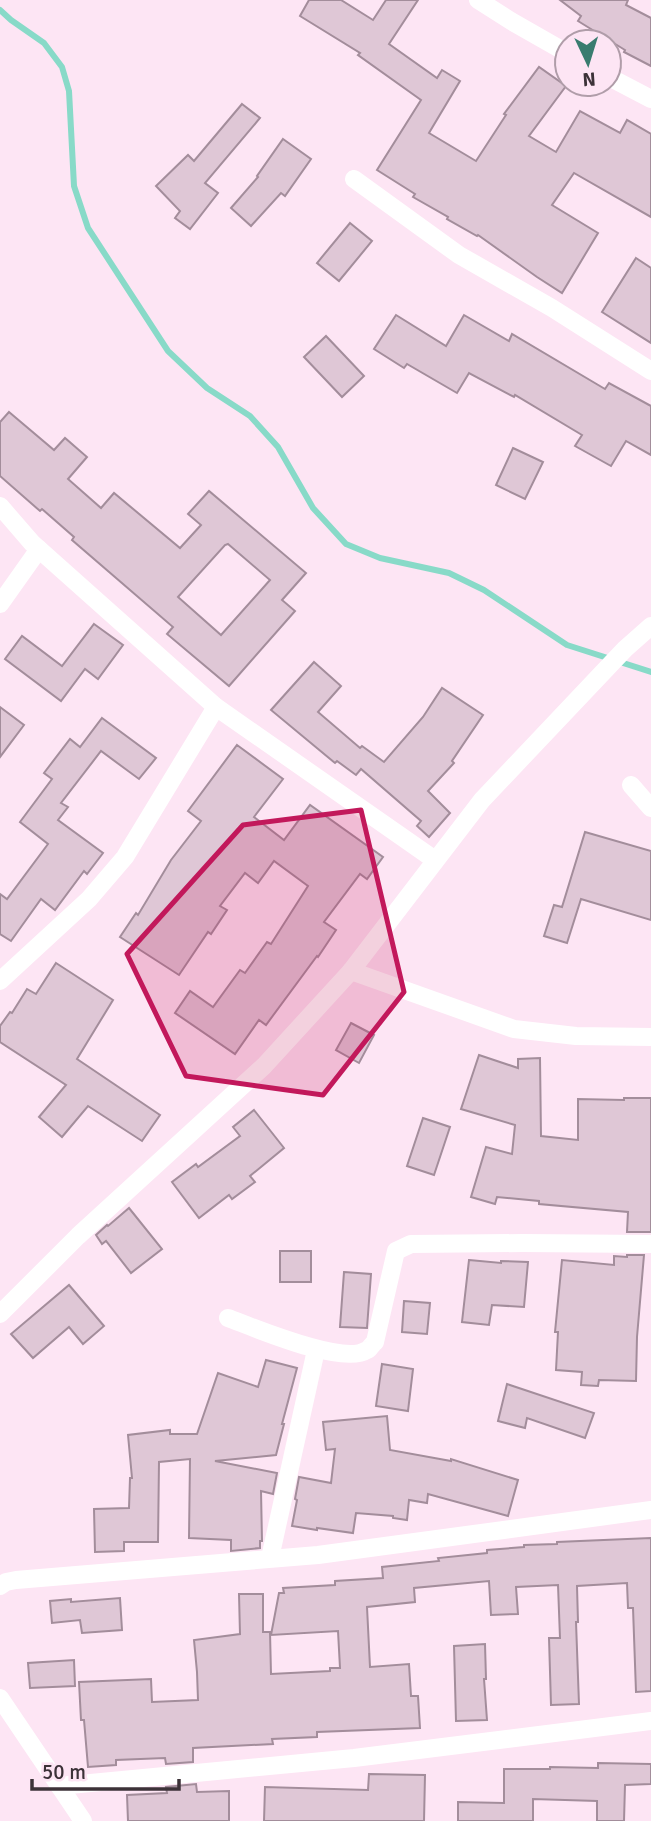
<svg xmlns="http://www.w3.org/2000/svg" width="651" height="1821" font-family="Signika,sans-serif">
<style>
.lines{fill:none;stroke-linecap:round;stroke-linejoin:round}
.stream{stroke:#88dac8;stroke-width:6}
.building{fill:#dfc7d6;stroke:#a38d9b;stroke-width:2;fill-rule:evenodd}
.minor{stroke:#fff;stroke-width:18}
.marked{fill:#c2185b;fill-opacity:0.2;stroke:#c2185b;stroke-width:5;stroke-linejoin:round}
</style>
<rect width="100%" height="100%" fill="#fde5f4"/>
<g class="lines">
<!-- stream -->
<polyline class="stream" points="0,10 11,20 44,43 62,67 69,91 74,186 88,228 168,351 207,388 250,416 278,447 313,508 346,544 380,558 449,573 484,590 567,645 651,672"/>
</g>
<!-- building -->
<g class="building">
<polygon points="309,0 341,0 373,20 386,0 418,0 389,44 437,78 442,70 460,81 429,133 476,161 506,115 504,114 539,67 566,86 529,136 556,152 580,111 620,133 627,120 651,134 651,217 574,173 552,205 598,233 562,293 537,277 478,235 477,236 447,219 448,217 413,197 415,194 377,170 421,100 358,55 360,53 300,16"/>
<polygon points="560,0 628,0 626,5 651,18 651,66 624,52 625,50 578,21 581,16"/>
<polygon points="242,104 260,118 205,183 218,193 190,229 175,218 180,211 156,186 188,155 194,161"/>
<polygon points="283,139 311,159 285,196 281,193 251,226 231,208 258,177 257,176"/>
<polygon points="350,223 372,241 339,281 317,263"/>
<polygon points="636,258 651,268 651,343 602,312"/>
<polygon points="396,315 446,346 464,315 509,341 512,334 605,389 609,383 651,406 651,455 626,441 611,466 575,446 582,435 515,395 514,397 469,373 457,393 407,364 404,368 374,349"/>
<polygon points="326,336 364,376 342,397 304,357"/>
<path d="M9,412L54,450L65,438L87,457L68,479L101,508L114,493L180,548L201,525L188,514L209,491L306,573L282,600L295,611L229,686L167,634L173,627L72,540L74,537L42,509L40,511L0,476V422ZM228,544L270,580L221,635L178,597L225,545Z"/>
<polygon points="513,448 543,462 525,499 496,485"/>
<polygon points="94,624 123,645 98,679 85,669 61,701 5,659 22,636 62,666"/>
<polygon points="314,662 341,686 318,712 360,748 362,746 384,762 423,717 442,688 483,715 452,761 454,763 428,791 450,813 429,837 417,826 421,821 361,769 356,775 337,761 335,763 271,710"/>
<polygon points="0,707 24,725 0,757"/>
<polygon points="102,718 156,758 139,779 101,751 61,803 68,807 58,820 103,853 87,874 84,871 55,910 41,899 11,941 0,934 0,894 7,899 48,844 20,822 52,779 44,773 70,739 80,747"/>
<polygon points="237,745 283,779 254,817 284,840 310,805 383,857 367,879 360,874 324,922 336,930 318,957 317,956 266,1025 259,1020 235,1054 175,1013 190,991 213,1007 240,970 245,973 267,942 271,944 308,886 274,861 258,883 245,873 220,906 227,910 211,934 208,932 179,975 120,937 136,913 138,915 171,860 201,821 188,811"/>
<polygon points="585,832 651,851 651,920 581,899 567,943 544,936 554,905 562,907"/>
<polygon points="56,963 113,1000 77,1059 160,1115 142,1141 88,1106 62,1137 39,1117 66,1085 0,1042 0,1026 10,1012 12,1013 27,989 36,994"/>
<polygon points="351,1023 374,1035 359,1063 336,1050"/>
<polygon points="479,1055 518,1068 518,1059 540,1058 541,1136 578,1140 578,1099 624,1100 624,1098 651,1098 651,1232 627,1232 628,1212 539,1204 539,1201 497,1197 495,1204 471,1197 486,1147 512,1154 515,1125 461,1109"/>
<polygon points="254,1110 284,1148 250,1176 255,1182 232,1199 229,1195 199,1218 172,1182 196,1164 198,1167 240,1136 233,1127"/>
<polygon points="423,1118 450,1127 434,1175 407,1166"/>
<polygon points="129,1208 162,1249 131,1273 106,1241 102,1244 96,1235 107,1225 108,1226"/>
<rect x="280" y="1251" width="31" height="31"/>
<polygon points="627,1255 644,1255 637,1337 636,1381 599,1380 598,1386 581,1385 582,1372 556,1370 558,1332 555,1332 562,1260 614,1265 614,1256 627,1257"/>
<polygon points="469,1260 501,1263 501,1261 528,1262 524,1307 492,1305 489,1325 462,1322"/>
<polygon points="344,1272 371,1274 367,1328 340,1327"/>
<polygon points="69,1285 104,1326 83,1344 69,1327 33,1358 11,1334"/>
<polygon points="404,1301 430,1303 427,1334 402,1332"/>
<polygon points="266,1360 297,1368 282,1424 284,1424 276,1455 215,1461 277,1473 273,1494 261,1491 262,1541 260,1541 260,1548 231,1551 231,1540 189,1538 190,1459 159,1462 158,1542 124,1542 124,1551 95,1552 94,1509 129,1508 130,1478 132,1478 128,1435 170,1430 170,1434 197,1434 218,1373 258,1387"/>
<polygon points="382,1364 413,1369 408,1411 376,1406"/>
<polygon points="507,1384 594,1413 585,1438 527,1418 525,1428 498,1421"/>
<polygon points="387,1416 390,1450 451,1461 451,1459 518,1480 508,1516 428,1494 427,1503 409,1500 407,1520 393,1518 393,1516 356,1513 353,1533 317,1528 317,1530 292,1526 297,1500 295,1499 299,1477 331,1483 335,1449 326,1450 323,1422"/>
<polygon points="651,1538 651,1691 636,1692 633,1608 628,1608 627,1583 577,1586 578,1622 576,1622 579,1704 551,1705 549,1638 560,1638 558,1585 516,1587 518,1614 491,1615 489,1581 414,1588 415,1602 367,1607 370,1667 409,1664 411,1696 418,1696 420,1728 317,1732 317,1737 272,1739 273,1744 193,1748 193,1762 166,1764 165,1758 116,1760 116,1765 88,1767 84,1720 81,1720 79,1682 151,1679 152,1702 198,1700 197,1672 194,1640 240,1634 239,1594 263,1594 263,1632 270,1632 271,1674 330,1671 330,1668 340,1668 338,1631 271,1635 279,1593 284,1593 283,1588 335,1585 335,1581 383,1578 382,1567 439,1561 438,1558 487,1553 487,1550 524,1547 524,1545 557,1544 557,1542"/>
<polygon points="120,1598 122,1630 82,1633 80,1620 52,1623 50,1601 71,1599 71,1602"/>
<polygon points="485,1644 486,1679 484,1679 487,1720 456,1721 454,1646"/>
<polygon points="74,1660 75,1686 30,1688 28,1663"/>
<polygon points="598,1763 651,1764 651,1784 625,1785 624,1821 597,1821 597,1801 533,1799 533,1821 458,1821 458,1802 504,1803 504,1769 550,1769 550,1767 598,1768"/>
<polygon points="369,1774 425,1775 424,1821 264,1821 265,1787 368,1790"/>
<polygon points="196,1784 197,1792 229,1791 229,1821 128,1821 127,1795 167,1793 166,1787"/>
</g>
<g class="lines">
<!-- minor -->
<g class="minor">
<polyline points="478,0 511,21 567,53"/>
<polyline points="609,77 651,99"/>
<polyline points="354,179 459,255 552,308 651,371"/>
<polyline points="0,506 32,543 216,707 435,860"/>
<polyline points="0,604 39,549"/>
<polyline points="631,785 651,808"/>
<polyline points="351,971 514,1029 576,1036 651,1037"/>
<polyline points="0,981 89,899 125,857 216,707"/>
<polyline points="0,1314 78,1236 264,1066 351,971 482,800 625,649 651,626"/>
<path d="M228,1318C255,1328 343,1366 367,1350C369,1350 373,1343 375,1342L396,1251L411,1244L522,1243L651,1244"/>
<polyline points="270,1558 316,1350"/>
<polyline points="0,1586 6,1582 16,1580 318,1555 651,1510"/>
<polyline points="0,1698 83,1821"/>
<polyline points="59,1786 354,1758 651,1721"/>
</g>
</g>
<!-- marked area -->
<path class="marked" d="M361,810L404,992L323,1095L186,1076L127,954L243,825Z"/>
<!-- north arrow -->
<g transform="translate(588 63) rotate(176)"><circle r="33" fill="#fde5f4" stroke="#b09da9" stroke-width="2"/>
<path d="M0-5L12 26L0 18L-12 26Z" fill="#397c6f"/>
<text y="-10" font-size="19" font-weight="bold" text-anchor="middle" fill="#3c3238">N</text>
</g>
<!-- scale -->
<path d="M32 1779v10h147v-10" fill="none" stroke="#3c3238" stroke-width="3.5"/>
<text x="42" y="1779" font-size="21" fill="#3c3238" stroke="#fde5f4" stroke-width="5" paint-order="stroke">50 m</text>
</svg>
